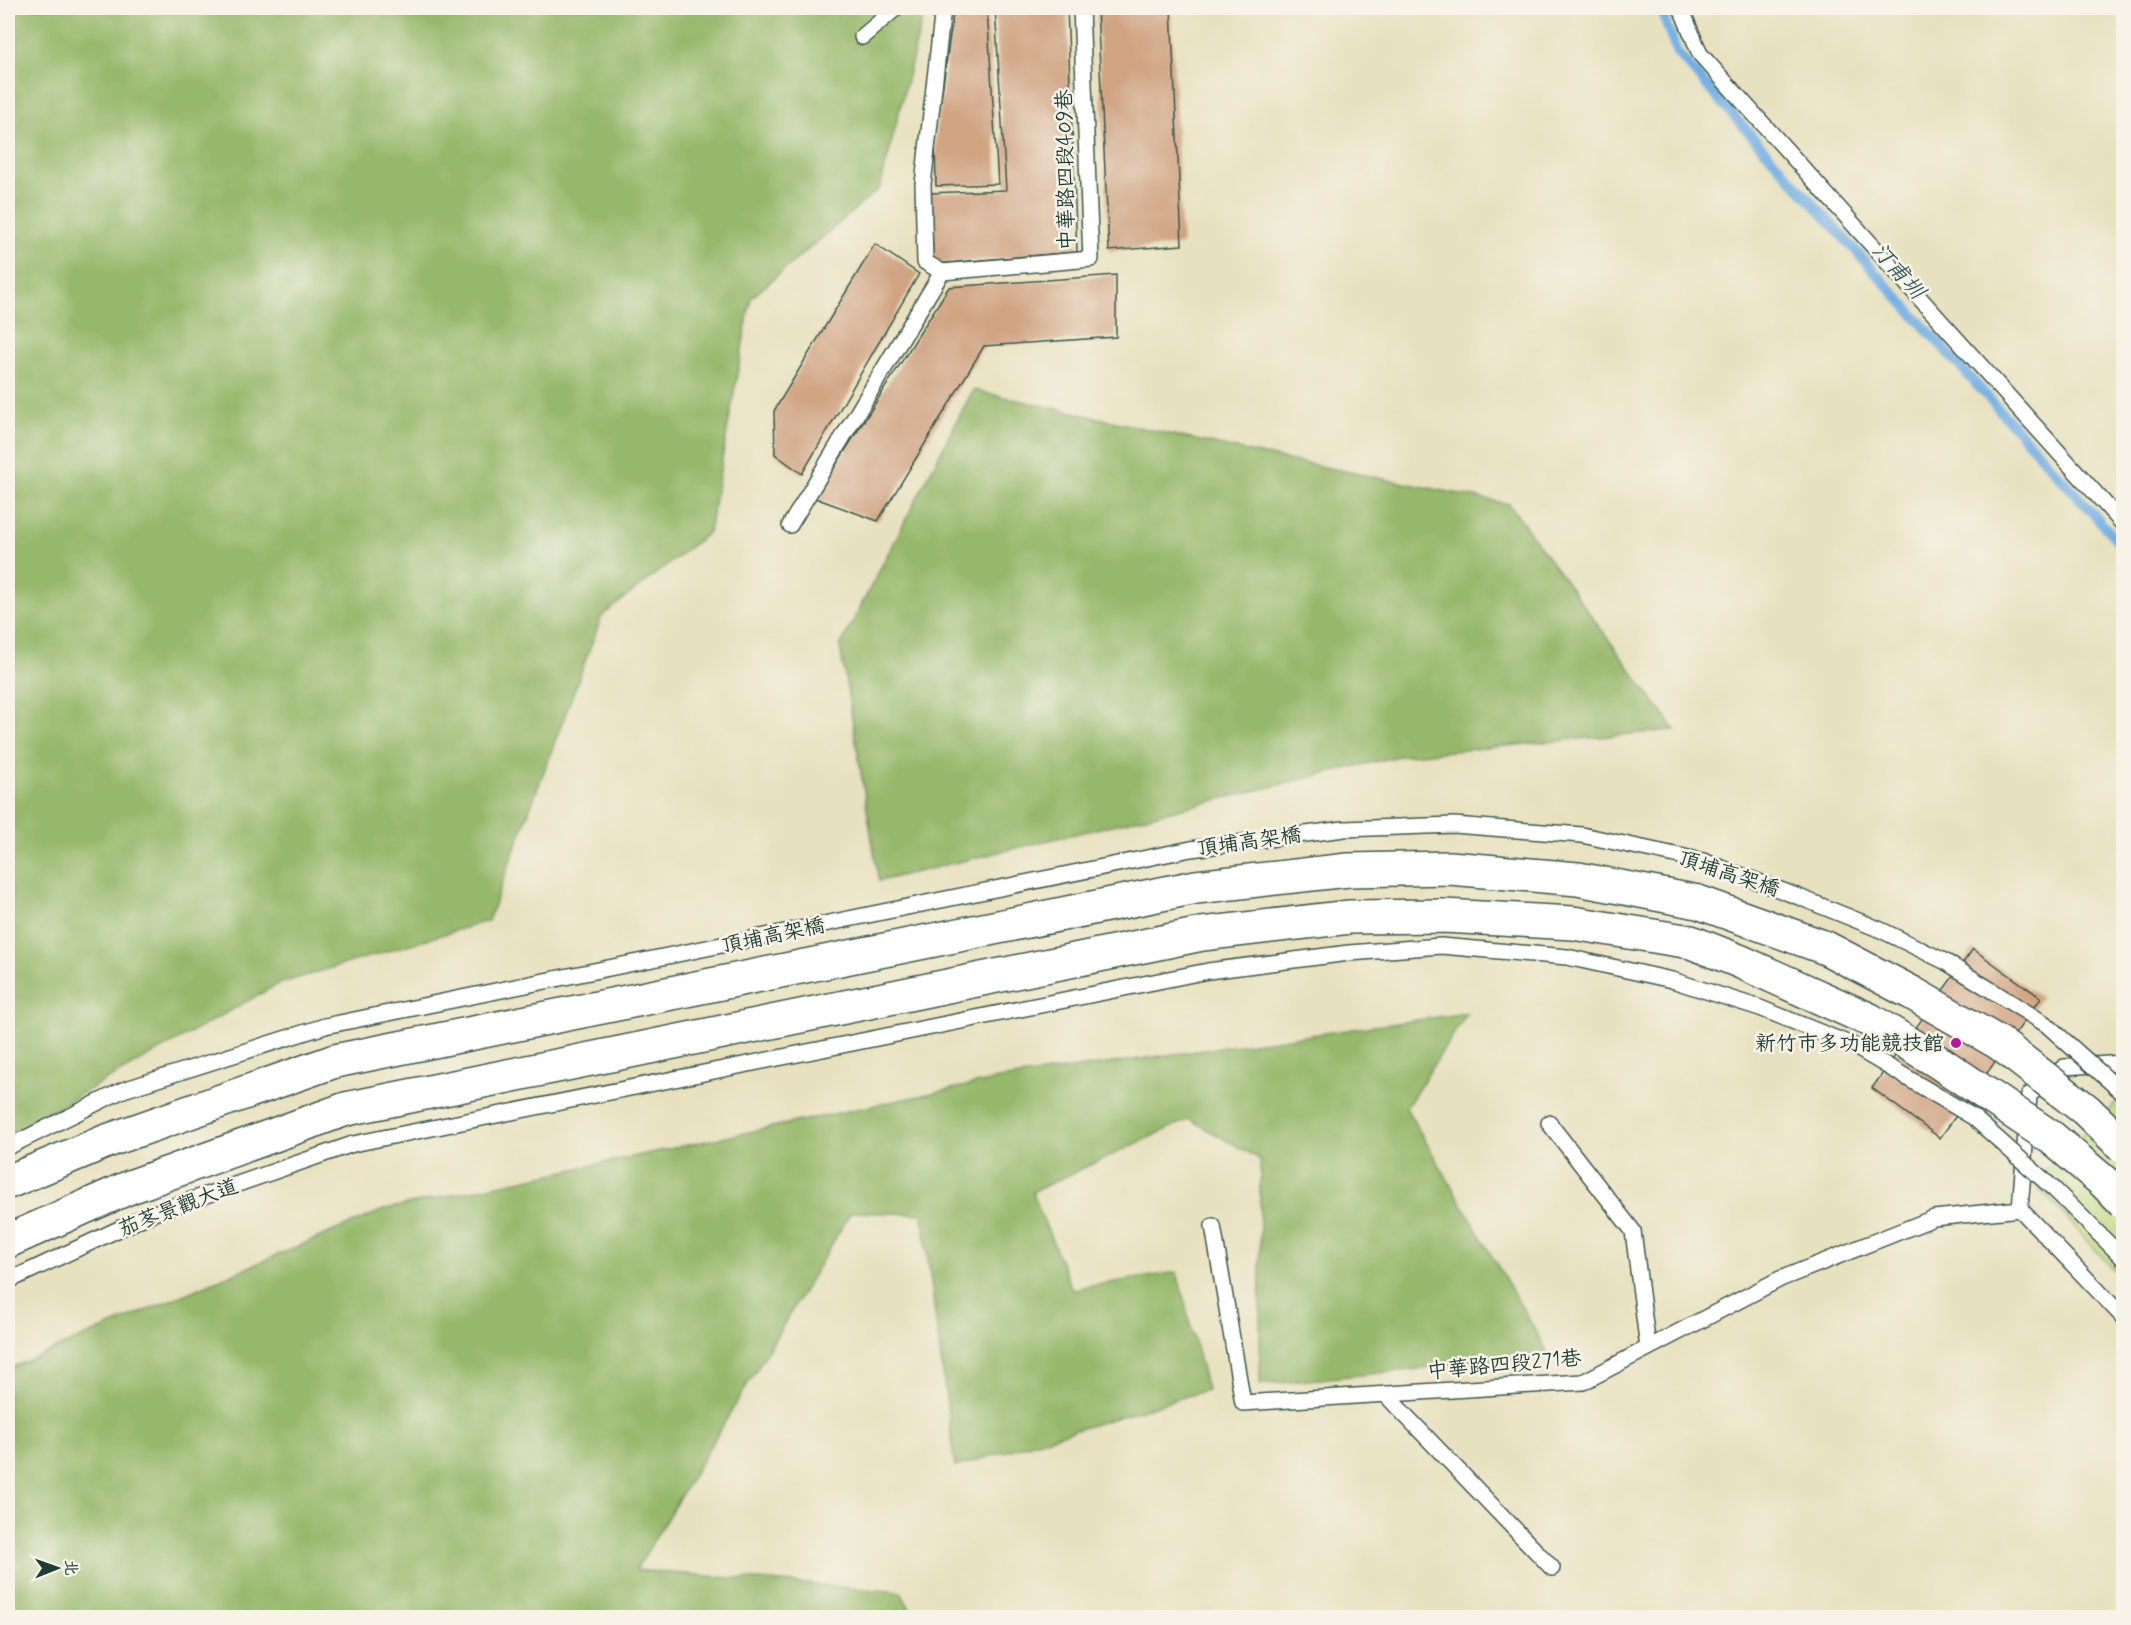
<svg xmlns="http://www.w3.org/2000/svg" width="2131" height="1625" font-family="Mynerve,'LXGW WenKai TC',sans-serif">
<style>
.green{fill:#bed77b;stroke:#6e8a58;stroke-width:1.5}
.forest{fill:#96b86b;stroke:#5a7a50;stroke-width:1.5}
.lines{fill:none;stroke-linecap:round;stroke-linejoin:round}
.stream{stroke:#72aee3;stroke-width:10}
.building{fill:#d0a483}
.lane-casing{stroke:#3d5649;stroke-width:18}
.secondary-casing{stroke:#3d5649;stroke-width:36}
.lane{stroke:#fff;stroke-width:15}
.secondary{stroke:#fff;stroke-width:33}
.lane-bridge-casing{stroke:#3d5649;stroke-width:18;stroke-linecap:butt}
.secondary-bridge-casing{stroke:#3d5649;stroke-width:36;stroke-linecap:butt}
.lane-bridge{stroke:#fff;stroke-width:15}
.secondary-bridge{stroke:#fff;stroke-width:33}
.poi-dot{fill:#b5179e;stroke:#f7f3e8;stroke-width:2}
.labels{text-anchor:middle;stroke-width:5;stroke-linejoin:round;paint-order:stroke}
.street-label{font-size:21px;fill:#1f3d34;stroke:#f7f3e8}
.poi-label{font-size:21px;fill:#1f3d34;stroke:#f7f3e8;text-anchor:end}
.water-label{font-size:22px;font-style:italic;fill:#345960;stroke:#f7f3e8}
</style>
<rect width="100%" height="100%" fill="#f7f3e8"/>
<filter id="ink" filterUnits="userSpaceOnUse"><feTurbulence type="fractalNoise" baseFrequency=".0167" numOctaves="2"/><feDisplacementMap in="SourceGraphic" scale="12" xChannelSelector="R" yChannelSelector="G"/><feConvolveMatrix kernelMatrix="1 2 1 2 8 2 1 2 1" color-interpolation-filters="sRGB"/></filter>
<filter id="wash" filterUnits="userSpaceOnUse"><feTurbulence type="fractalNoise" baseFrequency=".008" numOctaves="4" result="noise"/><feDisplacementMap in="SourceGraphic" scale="24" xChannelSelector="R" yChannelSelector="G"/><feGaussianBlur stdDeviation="1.35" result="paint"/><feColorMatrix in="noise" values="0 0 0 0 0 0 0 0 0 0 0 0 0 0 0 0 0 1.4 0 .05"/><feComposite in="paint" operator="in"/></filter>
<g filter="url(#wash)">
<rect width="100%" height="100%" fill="#e8e1bf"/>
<!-- green -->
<polygon class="green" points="2123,1097 2123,1280 2033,1181"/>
<!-- forest -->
<g class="forest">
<polygon points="8,8 925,8 880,188 751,298 709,532 602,616 488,921 278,984 8,1135"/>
<polygon points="973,390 1254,453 1509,504 1675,730 1399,756 879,881 840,646"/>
<polygon points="1467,1013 1406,1108 1550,1356 1260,1385 1260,1159 1189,1119 1032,1192 1072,1289 1177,1272 1207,1390 955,1467 922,1214 851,1212 636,1570 901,1592 914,1617 8,1617 8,1369 386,1209 999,1079"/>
</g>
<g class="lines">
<!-- stream -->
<polyline class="stream" points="1660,8 1677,53 2124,548"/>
</g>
<g id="blocks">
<!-- building -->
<g class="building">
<polygon points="954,8 987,8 998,184 936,186 935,141"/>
<polygon points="995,8 1067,8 1077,252 934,264 929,193 1006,190"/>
<polygon points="1097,8 1171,8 1182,245 1109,251"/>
<polygon points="875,244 919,274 802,474 775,454 774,411"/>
<polygon points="1116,275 1116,337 984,346 878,521 815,498 949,287"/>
<polygon points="1973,949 2041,998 1940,1138 1872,1088"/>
</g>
</g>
</g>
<g filter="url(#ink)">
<use href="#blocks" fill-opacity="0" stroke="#3d5649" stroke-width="1.5"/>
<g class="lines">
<defs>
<g id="lane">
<polyline points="1681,8 1700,54 2124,525"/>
<polyline points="862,37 896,8"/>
<polyline points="942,272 925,262 923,184 943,8"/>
<polyline points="790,525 942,272 1091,259 1081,8"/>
<polyline points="2124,1063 2064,1067 2029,1095 2020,1209 2124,1318"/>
<polyline points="1549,1123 1633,1231 1648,1348"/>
<polyline points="8,1147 123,1090 325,1026"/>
<polyline points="1213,1226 1243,1403 1583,1382 1780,1279 1934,1218 2020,1209"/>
<polyline points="8,1281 151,1214 353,1144"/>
<polyline points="1385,1394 1552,1568"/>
</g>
<g id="secondary">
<polyline points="8,1182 107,1141 335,1061"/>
<polyline points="8,1241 130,1187 346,1109"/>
</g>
</defs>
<!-- lane casing -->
<use href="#lane" class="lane-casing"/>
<!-- secondary casing -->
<use href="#secondary" class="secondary-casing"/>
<!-- lane -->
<use href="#lane" class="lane"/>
<!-- secondary -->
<use href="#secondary" class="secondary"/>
<defs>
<g id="lane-bridge">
<polyline points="325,1026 1191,849 1344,829 1454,825 1582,835 1703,861 1799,897 1881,930 1946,962 2047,1025 2124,1094"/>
<polyline points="353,1144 1208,971 1349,953 1441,946 1567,957 1672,980 1760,1008 1852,1045 1973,1117 2055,1190 2124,1259"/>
</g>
<g id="secondary-bridge">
<polyline points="335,1061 1196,887 1348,870 1450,868 1578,879 1698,902 1826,948 1912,993 1999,1043 2086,1110 2124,1147"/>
<polyline points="346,1109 1202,934 1350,917 1443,916 1573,923 1691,942 1739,961 1870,1020 1940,1063 2052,1138 2105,1183 2124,1203"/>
</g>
</defs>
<!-- lane-bridge casing -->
<use href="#lane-bridge" class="lane-bridge-casing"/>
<!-- secondary-bridge casing -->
<use href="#secondary-bridge" class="secondary-bridge-casing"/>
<!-- lane-bridge -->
<use href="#lane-bridge" class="lane-bridge"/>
<!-- secondary-bridge -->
<use href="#secondary-bridge" class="secondary-bridge"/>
</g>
</g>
<!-- markers -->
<circle class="poi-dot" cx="1956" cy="1043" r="6"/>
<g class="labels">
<!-- street labels -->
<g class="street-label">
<text transform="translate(1065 170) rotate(-91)" y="7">中華路四段409巷</text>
<text transform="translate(1249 841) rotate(-8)" y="7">頂埔高架橋</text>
<text transform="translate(1729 873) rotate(18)" y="7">頂埔高架橋</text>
<text transform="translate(773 935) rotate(-12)" y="7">頂埔高架橋</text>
<text transform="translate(178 1207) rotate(-21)" y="7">茄苳景觀大道</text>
<text transform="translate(1504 1364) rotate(-5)" y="7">中華路四段271巷</text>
</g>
<!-- poi labels -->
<g class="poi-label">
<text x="1944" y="1050">新竹市多功能競技館</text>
</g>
<!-- water labels -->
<g class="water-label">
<text transform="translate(1899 270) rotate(48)" y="8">汀甫圳</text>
</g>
</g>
<!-- margin -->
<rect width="2131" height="1625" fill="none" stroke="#f7f3e8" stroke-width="30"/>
<!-- north arrow -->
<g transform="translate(57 1568) rotate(89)" stroke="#f7f3e8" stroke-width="4.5" paint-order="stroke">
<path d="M0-4.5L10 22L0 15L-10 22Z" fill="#1f3d34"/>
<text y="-9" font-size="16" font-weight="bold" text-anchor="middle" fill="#1f3d34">北</text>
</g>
</svg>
